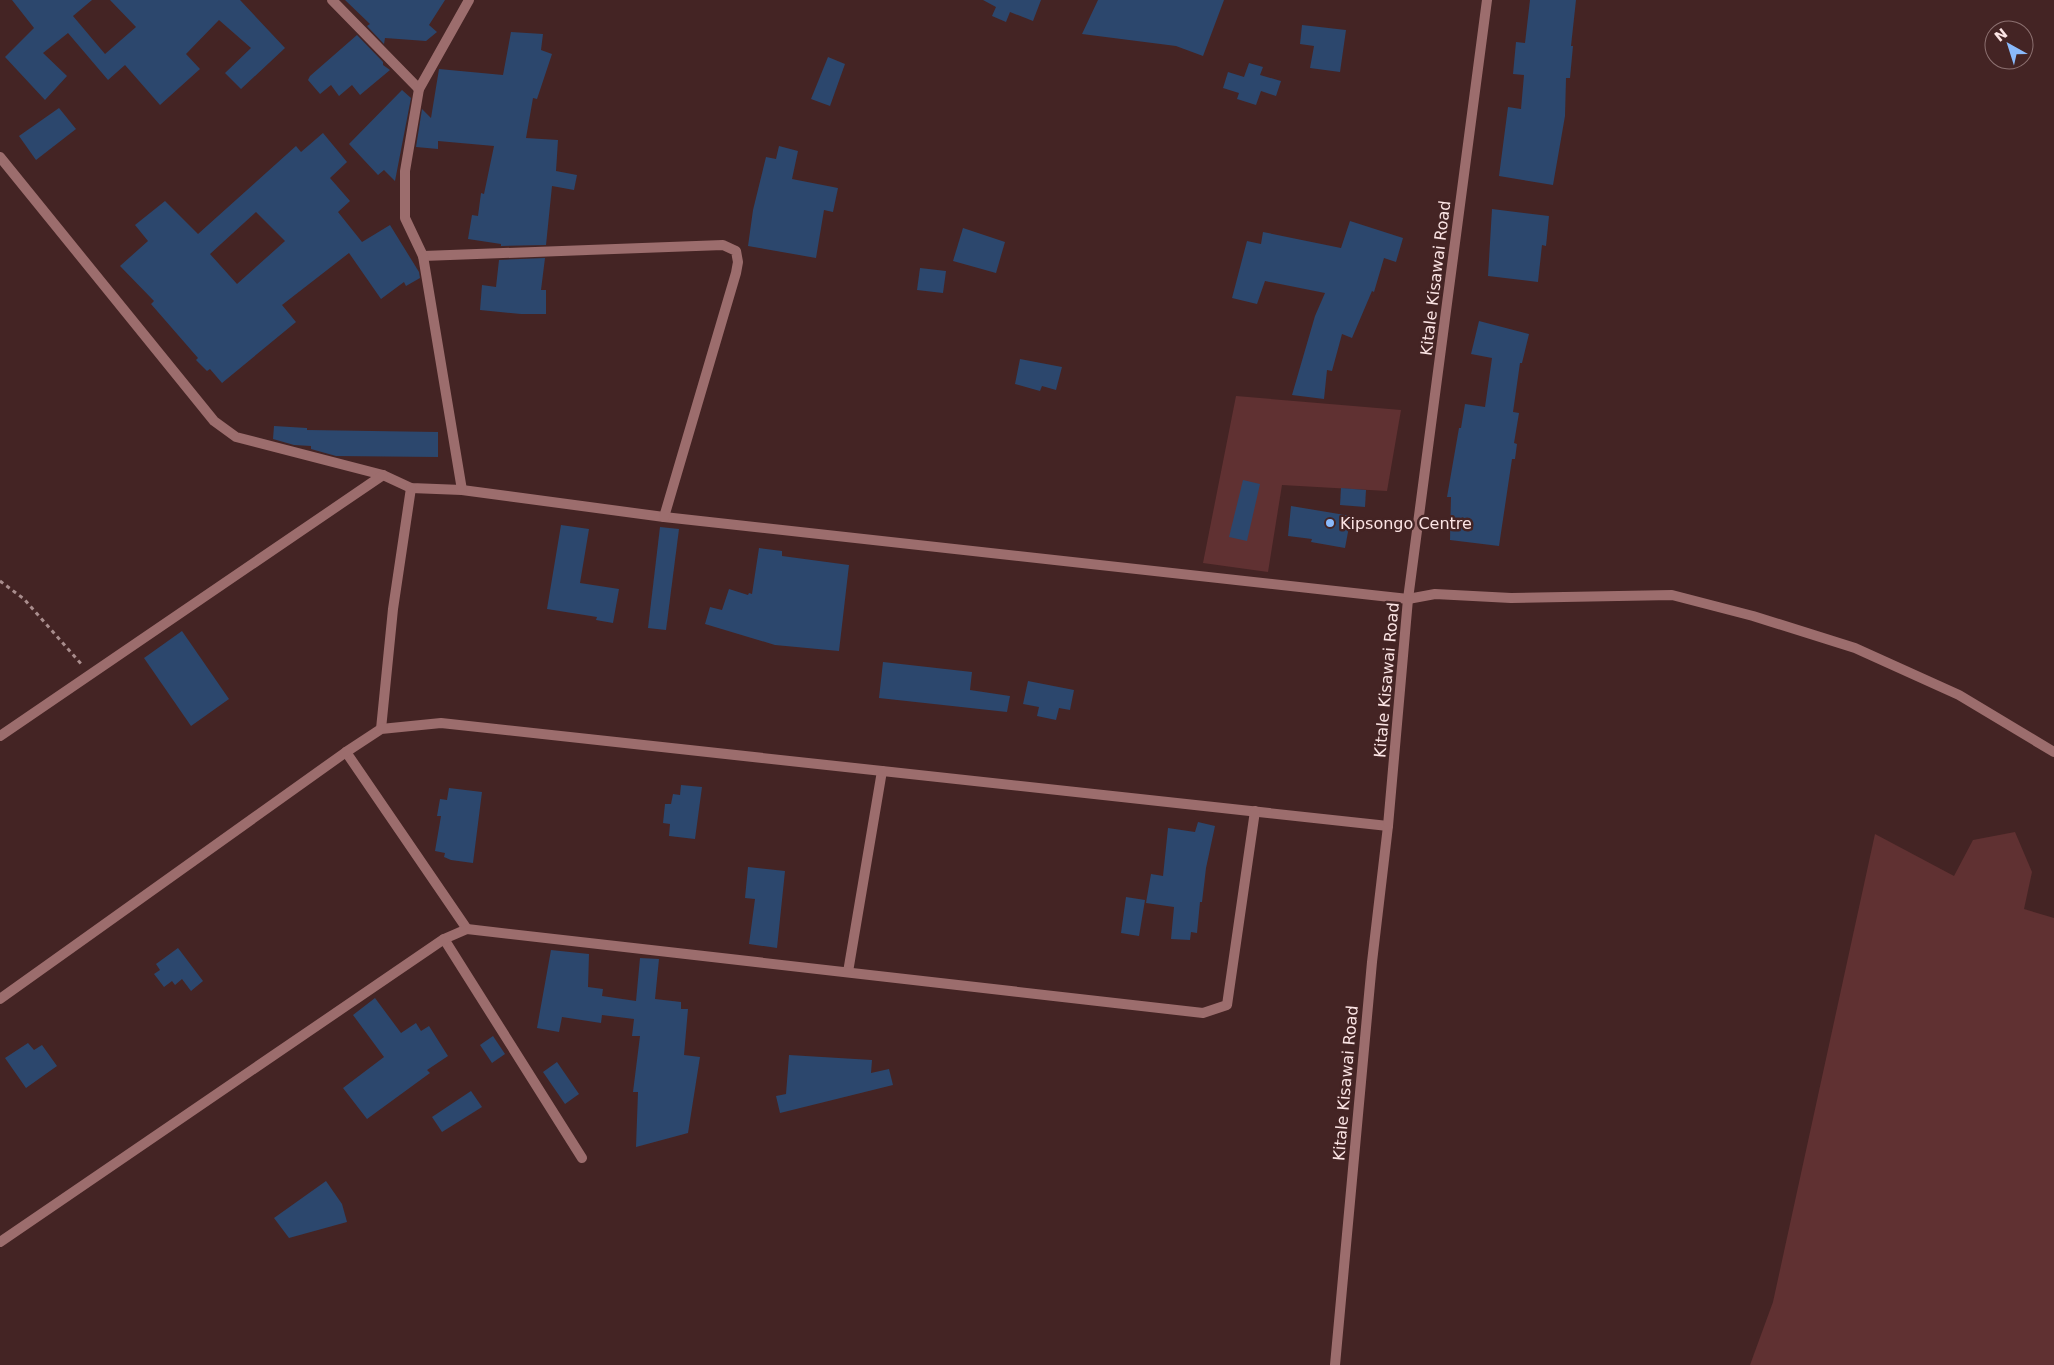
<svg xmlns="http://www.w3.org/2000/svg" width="2054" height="1365" font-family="'DejaVu Sans',sans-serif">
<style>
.green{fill:#603132}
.building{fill:#2c476d;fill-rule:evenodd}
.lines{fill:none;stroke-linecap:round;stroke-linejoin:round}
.path{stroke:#a98d8d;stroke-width:3;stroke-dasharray:4 4;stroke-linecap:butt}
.minor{stroke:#9c6d6d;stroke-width:10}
.tertiary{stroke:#9c6d6d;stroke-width:10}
.poi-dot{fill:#8abafc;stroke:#442424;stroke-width:2}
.labels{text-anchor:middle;stroke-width:5;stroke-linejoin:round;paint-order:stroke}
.street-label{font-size:16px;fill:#fbe4e4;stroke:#442424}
.poi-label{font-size:16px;fill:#fbe4e4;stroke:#442424;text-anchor:start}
</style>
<rect width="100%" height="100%" fill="#442424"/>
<!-- green -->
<g class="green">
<polygon points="1236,396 1401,410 1387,491 1282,485 1268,572 1203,563"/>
<polygon points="2015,832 2032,872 2024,909 2054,918 2054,1365 1750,1365 1773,1302 1875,834 1954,876 1973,840"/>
</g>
<!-- building -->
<g class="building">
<polygon points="12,0 92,0 73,16 105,54 136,27 110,0 240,0 285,48 241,89 225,73 251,48 219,20 186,54 200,69 160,105 125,65 108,80 68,33 43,53 67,76 45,100 5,57 34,28"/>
<polygon points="345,0 445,0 429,25 437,32 426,41 385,38 384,44 367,26 370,24"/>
<polygon points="983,0 1041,0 1033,21 1010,12 1006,22 992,16 996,7"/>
<polygon points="1098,0 1224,0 1203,56 1176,46 1082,34"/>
<polygon points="1530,0 1576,0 1571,46 1573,46 1570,78 1566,78 1565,116 1553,185 1499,176 1508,107 1521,109 1524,75 1513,74 1516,42 1525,43"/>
<polygon points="1302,25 1346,30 1340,72 1310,68 1314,46 1300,44"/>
<polygon points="511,32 543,34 541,50 552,54 537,99 533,98 526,138 558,140 556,171 577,175 574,190 552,186 546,245 501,246 501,244 468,239 472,215 478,216 481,193 484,194 494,146 438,141 438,149 416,147 422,109 431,118 439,69 503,75"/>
<polygon points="357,35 383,62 383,65 390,70 360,95 352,85 339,96 331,85 320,94 308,80 310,76"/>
<polygon points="828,57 845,64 830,106 811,99"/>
<polygon points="1249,63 1263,67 1260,75 1281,81 1276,96 1261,91 1256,105 1237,99 1239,93 1223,88 1228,72 1244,77"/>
<polygon points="402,90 411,98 395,181 384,170 378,175 349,144"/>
<polygon points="59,108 76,129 36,160 19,136"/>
<path d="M323,133L347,162L330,178L350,201L338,212L362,242L390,225L419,272L420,278L406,286L404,282L381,299L349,253L282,305L296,322L222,383L210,369L207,371L196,360L198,358L151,304L154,301L120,266L148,241L135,225L165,201L198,234L296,146L301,152ZM256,212L285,241L237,284L210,254Z"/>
<polygon points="779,146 798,151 792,179 838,188 833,212 824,210 816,258 748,246 753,210 766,157 776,159"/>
<polygon points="1492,209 1549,216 1546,246 1542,245 1538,282 1488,276"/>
<polygon points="1350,221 1403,238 1396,262 1384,258 1374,292 1372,291 1352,338 1342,334 1332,371 1327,370 1324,399 1292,395 1315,316 1325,293 1265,281 1257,304 1232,298 1247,241 1261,244 1263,232 1341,248"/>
<polygon points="963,228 1005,242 996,273 953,261"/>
<polygon points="545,258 541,290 546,290 546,314 521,314 480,310 482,285 496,287 499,260"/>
<polygon points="920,268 946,271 943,293 917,290"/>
<polygon points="1479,321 1529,334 1522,363 1520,363 1513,412 1519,413 1514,443 1517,444 1515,459 1512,459 1499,546 1450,540 1451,497 1447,497 1459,428 1461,428 1465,404 1485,407 1492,358 1471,354"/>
<polygon points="1020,359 1062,367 1056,390 1042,386 1040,391 1015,384"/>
<polygon points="274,426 307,428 307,430 438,432 438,457 336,456 311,449 311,446 294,445 273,439"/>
<polygon points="1243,480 1260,484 1247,541 1229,537"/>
<polygon points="1341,488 1366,490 1365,507 1340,505"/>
<polygon points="1291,506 1351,516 1345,548 1311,542 1312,539 1288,536"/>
<polygon points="561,525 589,529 580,583 619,589 613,623 596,620 597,617 547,609"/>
<polygon points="660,527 679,529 666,630 648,628"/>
<polygon points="759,548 782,551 782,556 849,565 839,651 775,645 705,624 710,607 722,610 729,589 748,595 749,593 752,594"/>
<polygon points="182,631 229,699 191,726 144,658"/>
<polygon points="883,662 972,672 970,690 1010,696 1007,712 879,698"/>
<polygon points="1028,681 1074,690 1070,710 1059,708 1056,720 1037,716 1039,707 1023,704"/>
<polygon points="681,785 702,787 695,839 669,836 670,824 663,823 665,804 671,804 673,794 680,795"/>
<polygon points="449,788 482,792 473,863 451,860 444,857 445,853 435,851 441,816 437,816 440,799 447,800"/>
<polygon points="1198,822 1215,826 1206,868 1202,902 1200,902 1197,933 1191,932 1190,940 1171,939 1174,907 1146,903 1151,874 1163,876 1168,828 1195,832"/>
<polygon points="748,867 785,871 777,948 749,944 755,899 745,898"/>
<polygon points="1126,897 1145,900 1139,936 1121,933"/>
<polygon points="178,948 203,981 191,991 182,979 175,985 172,981 164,987 154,974 160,970 156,964"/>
<polygon points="551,950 589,954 588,987 603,989 602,996 636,1001 640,958 659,959 655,999 681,1002 681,1009 688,1009 684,1055 700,1057 688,1133 636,1147 638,1092 633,1092 640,1036 632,1036 634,1019 602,1015 601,1023 562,1017 559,1032 537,1028"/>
<polygon points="375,998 401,1033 416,1023 421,1031 429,1026 448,1056 427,1070 430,1073 367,1119 343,1088 384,1057 353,1015"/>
<polygon points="493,1036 505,1054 492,1063 480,1045"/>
<polygon points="28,1043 34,1050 42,1045 57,1066 26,1088 5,1058"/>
<polygon points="789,1055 872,1060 871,1073 889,1069 893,1085 780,1113 776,1096 786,1094"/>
<polygon points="557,1062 579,1094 565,1104 543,1072"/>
<polygon points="471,1091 482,1107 442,1132 432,1117"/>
<polygon points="326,1181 342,1204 347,1222 289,1238 274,1218"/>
</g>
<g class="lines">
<!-- path -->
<polyline class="path" points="0,581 24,599 82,665"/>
<!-- minor -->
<g class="minor">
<polyline points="332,0 419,89"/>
<polyline points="0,157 214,421 236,437 383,475 411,488 462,490 664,517 1408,599 1435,594 1511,598 1672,595 1753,616 1855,648 1959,695 2054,752"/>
<polyline points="423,256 723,245 736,251 738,262 736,273 664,517"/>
<polyline points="462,490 423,256 405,218 405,171 419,89 469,0"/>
<polyline points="381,729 393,609 411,488"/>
<polyline points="0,736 383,475"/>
<polyline points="346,752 467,929"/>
<polyline points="444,939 582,1158"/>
<polyline points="848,972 882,771"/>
<polyline points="0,999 346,752 381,729 441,723 1388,826"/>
<polyline points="0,1242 444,939 467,929 1203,1013 1227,1005 1255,811"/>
</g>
<!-- tertiary -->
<polyline class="tertiary" points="1335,1365 1372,962 1388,826 1408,599 1487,0"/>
</g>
<!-- markers -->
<circle class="poi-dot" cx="1330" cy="523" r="5"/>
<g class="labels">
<!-- street labels -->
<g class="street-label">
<text transform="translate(1435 278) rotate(-83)" y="6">Kitale Kisawai Road</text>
<text transform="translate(1386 680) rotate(-85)" y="6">Kitale Kisawai Road</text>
<text transform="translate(1345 1083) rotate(-85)" y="6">Kitale Kisawai Road</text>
</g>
<!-- poi labels -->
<g class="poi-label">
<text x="1340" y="529">Kipsongo Centre</text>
</g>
</g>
<!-- north arrow -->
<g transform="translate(2009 45) rotate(321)"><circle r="24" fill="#442424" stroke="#8d7171"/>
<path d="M0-4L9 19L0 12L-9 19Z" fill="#8abafc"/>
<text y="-8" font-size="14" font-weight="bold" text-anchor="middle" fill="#fbe4e4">N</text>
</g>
</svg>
